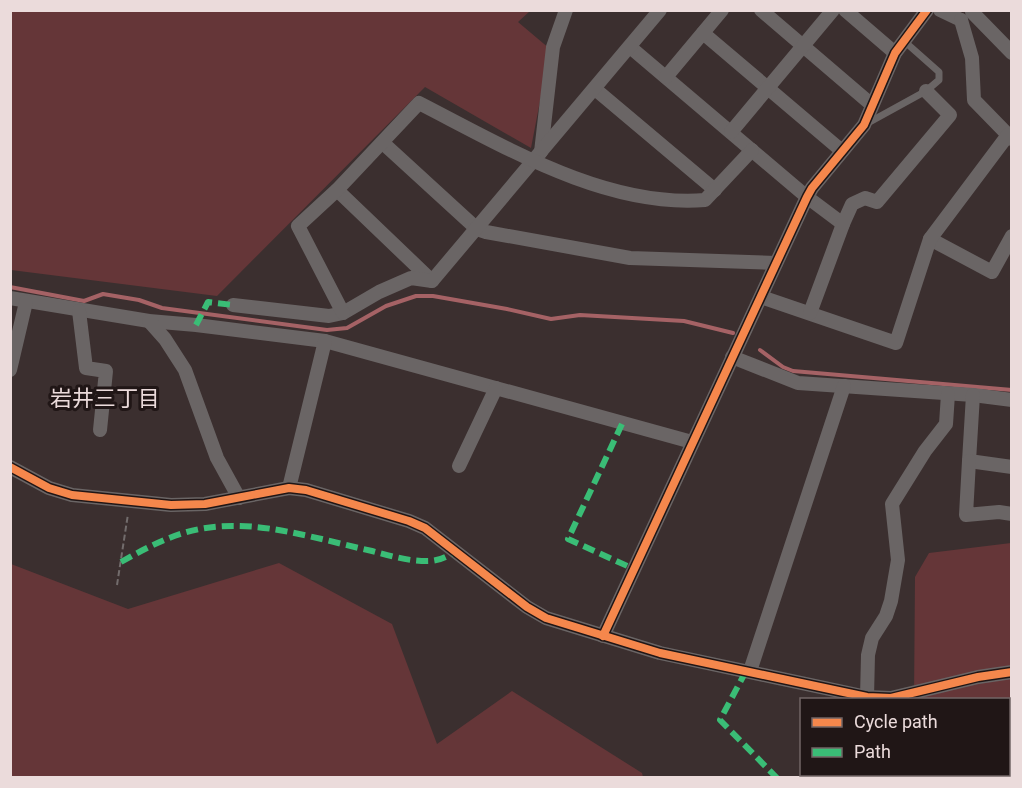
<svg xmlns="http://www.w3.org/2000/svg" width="1022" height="788" font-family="Roboto,'Noto Sans JP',sans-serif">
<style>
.green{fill:#653638}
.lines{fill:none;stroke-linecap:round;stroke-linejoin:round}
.stream{stroke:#a56265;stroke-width:4}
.path{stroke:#726c6c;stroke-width:2;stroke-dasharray:6 3;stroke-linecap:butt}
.lane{stroke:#6a6565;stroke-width:7}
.street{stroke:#6a6565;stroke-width:14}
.quiet{stroke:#3abd76;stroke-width:6;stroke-dasharray:12 6;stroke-linecap:butt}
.cycleway-casing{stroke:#201616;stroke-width:11}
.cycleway{stroke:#f5874c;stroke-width:8}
.labels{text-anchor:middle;stroke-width:6;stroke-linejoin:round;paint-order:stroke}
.neighbourhood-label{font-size:22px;fill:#ebdbdb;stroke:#201616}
</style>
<rect width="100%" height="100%" fill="#3b2f2f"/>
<!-- green -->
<g class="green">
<polygon points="11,11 530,11 518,22 550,49 531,148 425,87 217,296 11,270"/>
<polygon points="1011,543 1011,777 918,778 918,775 1008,774 1008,700 914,700 915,577 929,553"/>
<polygon points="279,563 392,624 437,744 512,691 642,773 643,777 11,777 11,564 128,609"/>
</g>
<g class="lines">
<!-- stream -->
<g class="stream">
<polyline points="10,287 84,301 103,294 139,300 162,308 327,330 347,328 386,306 416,296 433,296 507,309 551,319 580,315 684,321 733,333"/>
<polyline points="760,350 783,367 793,371 1012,390"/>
</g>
<!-- path -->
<polyline class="path" points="117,585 128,514"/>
<!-- lane -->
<polyline class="lane" points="866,124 926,91 939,80 939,72 904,41"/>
<!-- street -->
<g class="street">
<polyline points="761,10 872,105"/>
<polyline points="845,10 895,53"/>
<polyline points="940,10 961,20"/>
<polyline points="972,12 1012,53"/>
<polyline points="961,20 972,58 974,100 1012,139"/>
<polyline points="703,33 842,151"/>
<polyline points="630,47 807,197 843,224"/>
<polyline points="666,77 722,10"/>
<polyline points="595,89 715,190"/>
<polyline points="731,132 833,10"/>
<polyline points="383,143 477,229 486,232 630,258 776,263"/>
<polyline points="541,152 553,47 566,10"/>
<polyline points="337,190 432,281"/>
<polyline points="930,239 992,272 1012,236"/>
<polyline points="761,297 896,343 930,239 1008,135"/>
<polyline points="10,298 149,321 196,325 325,341 692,442"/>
<polyline points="233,305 329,316 343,313 379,292 411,278 432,281 660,10"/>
<polyline points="79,311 86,368 106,371 100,430"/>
<path d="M343,313L298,226L337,190L419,103C505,147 606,208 705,200L752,150"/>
<polyline points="810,313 843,224 852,204 865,198 877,202 950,115 926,91"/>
<polyline points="149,321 165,339 185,370 217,458 239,498"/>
<polyline points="732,357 798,383 973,395 1012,400"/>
<polyline points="10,370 26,302"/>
<polyline points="973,395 969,461 1012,467"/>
<polyline points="969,461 966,515 999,512 1012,514"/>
<polyline points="459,466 496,388"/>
<polyline points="10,467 49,488 72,495 171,505 205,504 289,488 306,490 409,521 425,528 527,607 546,618 660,653 867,697 891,698 978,677 1012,672"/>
<polyline points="289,488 325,341"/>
<polyline points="603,636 807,197 812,188 864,125 895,53 927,10"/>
<polyline points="750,671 844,386"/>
<polyline points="867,697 868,655 872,638 886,616 891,601 898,560 892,504 925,451 946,424 948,394"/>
<polyline points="1008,719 1012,717"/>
<polyline points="1008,748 1012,745"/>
<polyline points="1008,773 1012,774"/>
<polyline points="976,774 978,778"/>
</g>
<!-- quiet -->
<g class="quiet">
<polyline points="196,325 208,302 233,305"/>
<polyline points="622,424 568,539 634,569"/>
<path d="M121,562C160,540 191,525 237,526C278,526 331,542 372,551C391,556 411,562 431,561C441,560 448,556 456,551"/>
<polyline points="746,671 720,720 777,778"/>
<polyline points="927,774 930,778"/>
</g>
<defs>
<g id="cycleway">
<polyline points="10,467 49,488 72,495 171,505 205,504 289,488 306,490 409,521 425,528 527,607 546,618 660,653 867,697 891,698 978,677 1012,672"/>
<polyline points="603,636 807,197 812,188 864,125 895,53 927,10"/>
</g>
</defs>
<!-- cycleway casing -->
<use href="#cycleway" class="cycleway-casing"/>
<!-- cycleway -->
<use href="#cycleway" class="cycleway"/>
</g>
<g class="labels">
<!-- neighbourhood labels -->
<g class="neighbourhood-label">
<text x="105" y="406">岩井三丁目</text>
</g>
</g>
<!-- border -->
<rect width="1022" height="788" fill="none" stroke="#ebdbdb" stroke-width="24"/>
<!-- legend -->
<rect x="800" y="698" width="210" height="78" fill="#201616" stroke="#716565" stroke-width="1.5"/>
<rect x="812" y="718" width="30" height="9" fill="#f5874c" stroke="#716565" stroke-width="1.5"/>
<text x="854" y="728" font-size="18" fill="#ebdbdb">Cycle path</text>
<rect x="812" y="748" width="30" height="9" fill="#3abd76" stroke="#716565" stroke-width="1.5"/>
<text x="854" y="758" font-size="18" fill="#ebdbdb">Path</text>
</svg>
